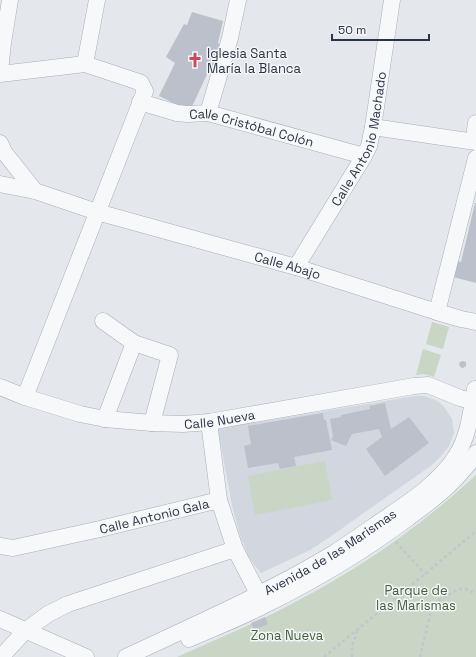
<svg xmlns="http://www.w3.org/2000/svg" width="476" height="657" font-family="'Space Grotesk',sans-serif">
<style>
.built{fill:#d2d6de}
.green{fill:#c9d6c5}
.building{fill:#bbc0ca}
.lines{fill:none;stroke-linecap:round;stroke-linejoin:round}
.minor-casing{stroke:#a9aeb7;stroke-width:17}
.path{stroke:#c2c5cb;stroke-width:2.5;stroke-dasharray:3 3;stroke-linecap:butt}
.minor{stroke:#f7f8fa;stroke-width:16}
.labels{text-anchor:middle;stroke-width:3;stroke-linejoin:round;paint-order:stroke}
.poi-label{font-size:13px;fill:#2b3445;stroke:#f4f6f9;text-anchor:start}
.street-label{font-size:13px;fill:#2b3445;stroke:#f4f6f9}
.park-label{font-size:13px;fill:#3f6138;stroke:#f4f6f9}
</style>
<rect width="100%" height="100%" fill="#e4e7ec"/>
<!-- built -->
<polygon class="built" points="415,396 424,396 435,400 440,403 444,407 452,419 454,433 449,446 442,455 432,465 324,541 310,550 261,573 249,558 240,535 232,505 218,429"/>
<!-- green -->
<g class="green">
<polygon points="432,322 449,327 443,349 426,344"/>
<polygon points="423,349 441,355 434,377 424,374 416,375"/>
<polygon points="325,461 332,500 255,515 248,476"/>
<path d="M476,475V657H177C216,639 257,623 295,602C361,568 422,525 476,475Z"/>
</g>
<!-- building -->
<g class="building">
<polygon points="192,12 223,21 218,43 221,46 215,72 209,70 190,111 159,96 175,63 166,57 184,24 187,25"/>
<polygon points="475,203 476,203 476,283 453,277 457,261 461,262"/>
<polygon points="462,361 466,362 466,366 463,368 460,367 459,363"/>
<polygon points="385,403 391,429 409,417 429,443 385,476 366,449 382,437 379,429 352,434 346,446 331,440 333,436 330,419 341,417 341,415 370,409 369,406"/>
<polygon points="323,413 324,420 326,420 332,450 294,457 296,466 280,469 278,463 248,468 244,446 251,444 248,426"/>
<polygon points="265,617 268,624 254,630 251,623"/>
</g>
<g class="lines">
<defs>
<g id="minor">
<polyline points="85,64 97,0"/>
<polyline points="0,71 3,43 10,0"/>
<polyline points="0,74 85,64 136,81 141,83 145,91 25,397"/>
<path id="s1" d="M140,102L177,113L187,114L208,113L364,156"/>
<polyline points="208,113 230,38 238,0"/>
<polyline points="476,123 475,130 476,138"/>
<polyline points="373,127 476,142"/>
<polyline points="0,143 4,152 35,191"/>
<path id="s2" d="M0,184L35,191L97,212L296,267L437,312L461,319L476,322"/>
<path id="s3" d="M296,267L364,156L369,146L373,127L392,0"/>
<polyline points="437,312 476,158"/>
<polyline points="103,321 134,343 170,355 152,423"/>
<path id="s4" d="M0,387L25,397L80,414L105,419L152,423L183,424L209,422L414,386L428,385L460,398L476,402"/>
<polyline points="105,419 134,343"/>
<polyline points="209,422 219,500"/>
<path id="s5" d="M0,546L13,548L100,529L219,500L235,549L263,603"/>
<polyline points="0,619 86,657"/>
<path d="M189,639C214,628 240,618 265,605C315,580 363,552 408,518C433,500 459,480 476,453"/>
<polyline points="1,657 25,631 48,614 68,604 235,549"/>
<path id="s6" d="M126,657C196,624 268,593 334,553C351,542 368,530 384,519C409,502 440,482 456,456C469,436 471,411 475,389"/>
</g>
</defs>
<!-- minor casing -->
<use href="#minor" class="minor-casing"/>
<!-- path -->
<g class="path">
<polyline points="396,542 425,574"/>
<polyline points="324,657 425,574 476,531"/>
<polyline points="352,657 352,646 357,631"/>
<polyline points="420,657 431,611 437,601 459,589 466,589 476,594"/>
</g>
<!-- minor -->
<use href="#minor" class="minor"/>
</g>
<!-- icons -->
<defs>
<symbol id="church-bare" viewBox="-9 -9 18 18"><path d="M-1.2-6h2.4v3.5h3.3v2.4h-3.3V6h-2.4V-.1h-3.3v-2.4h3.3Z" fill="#d1495b" stroke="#f4f6f9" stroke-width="2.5" paint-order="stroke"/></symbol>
</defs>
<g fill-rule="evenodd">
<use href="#church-bare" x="184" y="49" width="22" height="22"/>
</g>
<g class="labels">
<!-- poi labels -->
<g class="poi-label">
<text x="207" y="58">Iglesia Santa<tspan x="207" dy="15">María la Blanca</tspan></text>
</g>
<!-- street labels -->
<g class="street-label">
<text dy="5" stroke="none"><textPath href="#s1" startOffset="115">Calle Cristóbal Colón</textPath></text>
<text dy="5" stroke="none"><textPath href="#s3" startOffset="145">Calle Antonio Machado</textPath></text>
<text dy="5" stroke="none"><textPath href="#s2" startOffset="299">Calle Abajo</textPath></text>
<text dy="5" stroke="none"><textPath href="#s4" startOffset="225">Calle Nueva</textPath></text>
<text dy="5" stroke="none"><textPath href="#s5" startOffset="158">Calle Antonio Gala</textPath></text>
<text dy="5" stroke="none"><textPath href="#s6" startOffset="230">Avenida de las Marismas</textPath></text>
</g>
<!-- park labels -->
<g class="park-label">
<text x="416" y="595">Parque de<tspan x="416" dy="15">las Marismas</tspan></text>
<text x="287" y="640">Zona Nueva</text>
</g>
</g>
<!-- scale -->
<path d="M332 34v6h97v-6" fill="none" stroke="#2b3445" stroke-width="2"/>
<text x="338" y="34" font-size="12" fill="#2b3445" stroke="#f4f6f9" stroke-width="3" paint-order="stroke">50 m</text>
</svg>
